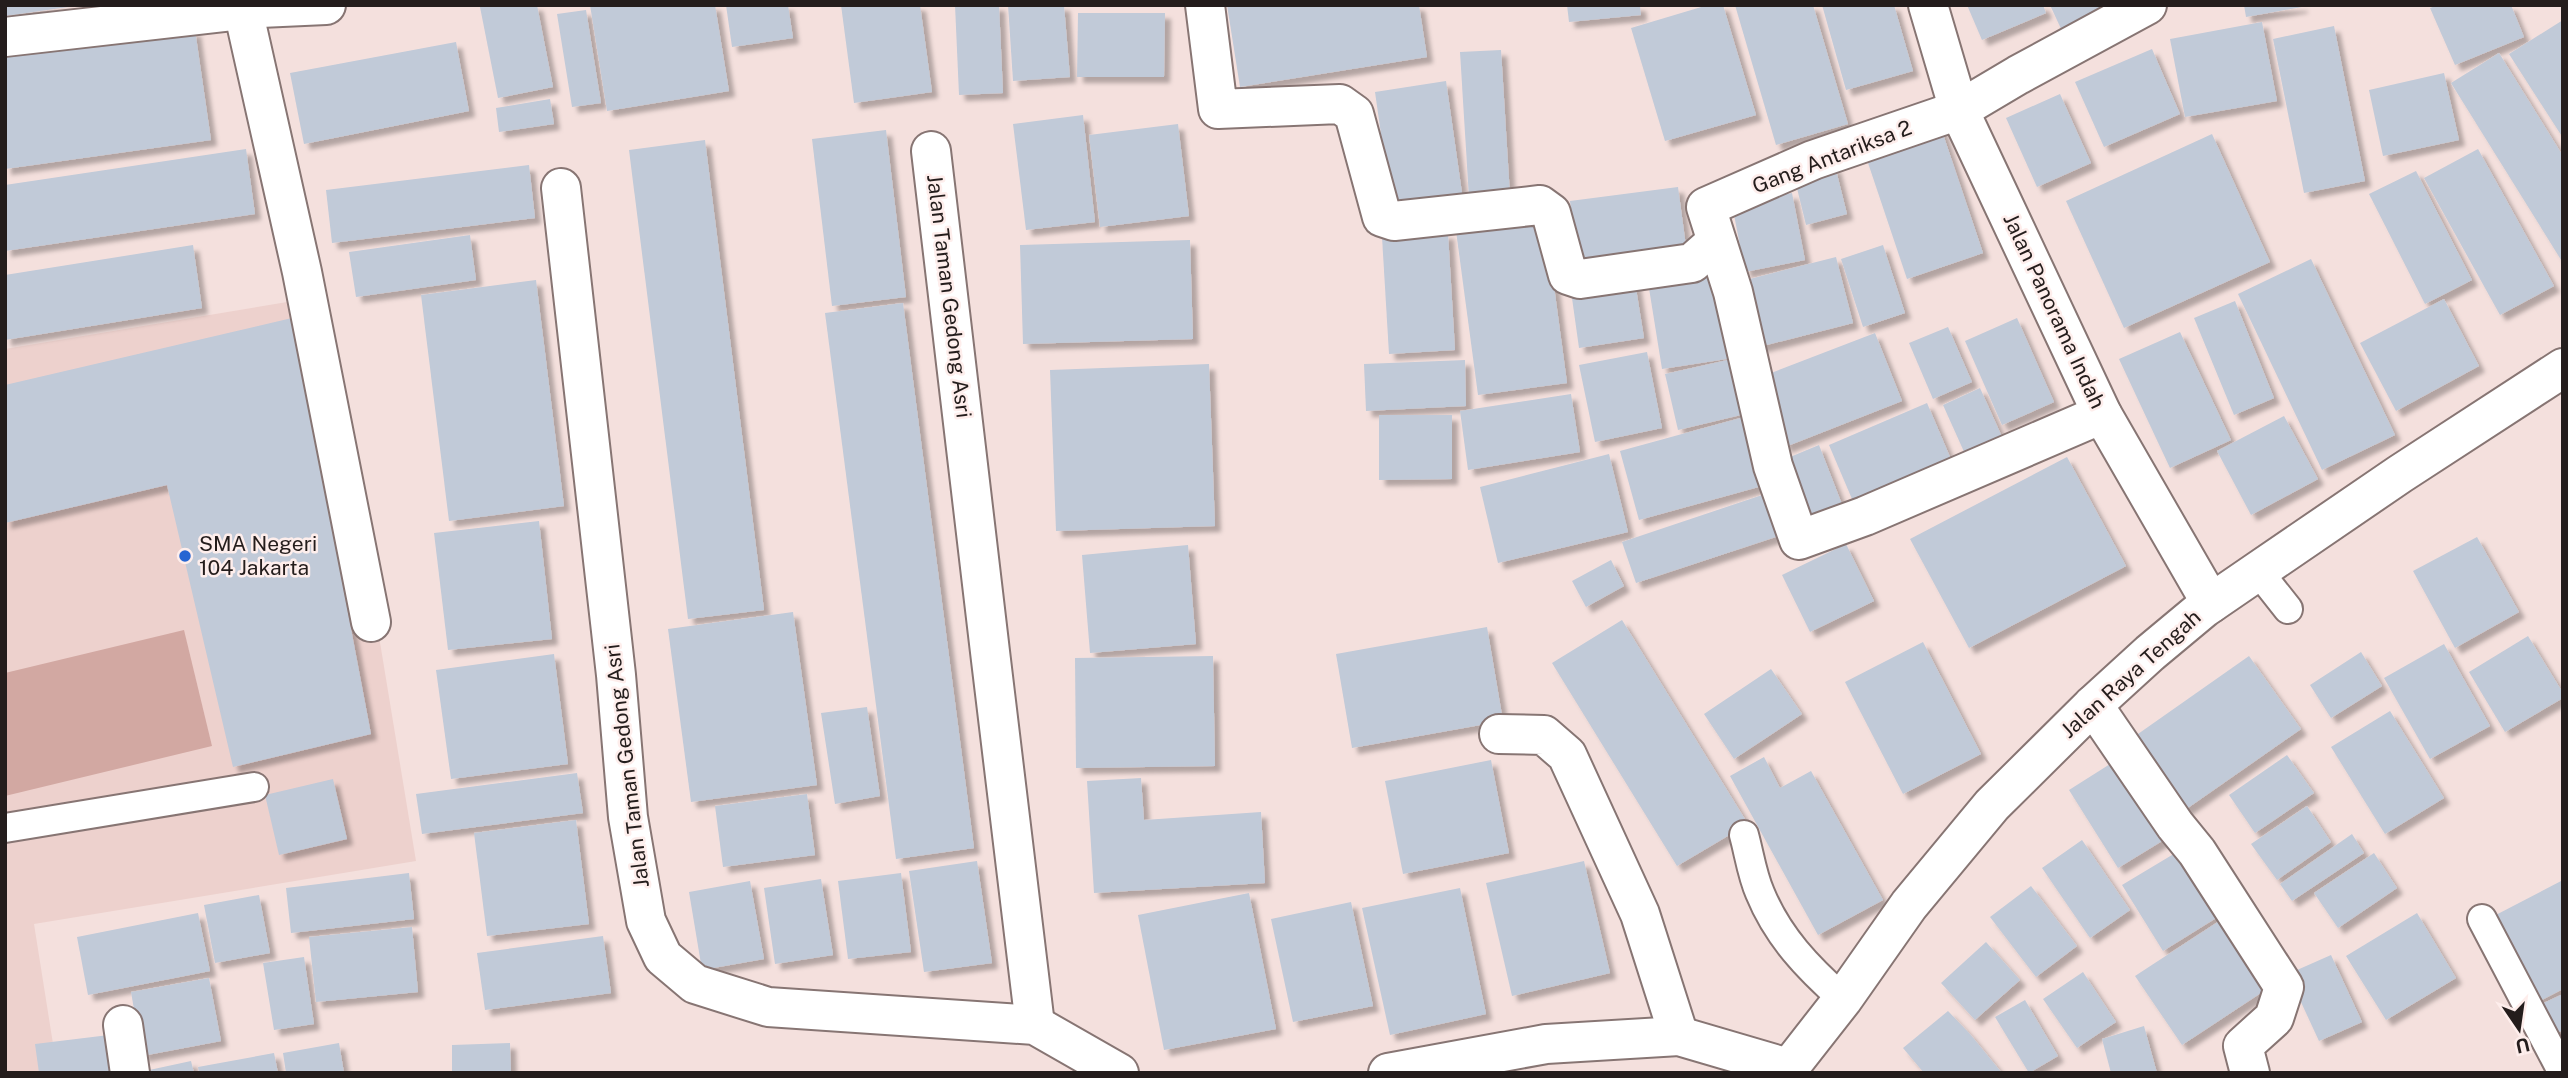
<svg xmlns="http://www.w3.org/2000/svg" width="2568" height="1078" viewBox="0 0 2568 1078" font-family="'Public Sans',sans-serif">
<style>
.built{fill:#edd1cd}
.green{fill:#d2a8a2}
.building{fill:#c1cad8;filter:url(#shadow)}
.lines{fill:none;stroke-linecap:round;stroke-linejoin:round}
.lane-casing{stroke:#877573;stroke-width:32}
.street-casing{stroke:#877573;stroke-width:42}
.secondary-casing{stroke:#877573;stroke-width:42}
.lane{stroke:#fff;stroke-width:28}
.street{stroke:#fff;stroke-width:38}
.secondary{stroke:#fff;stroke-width:38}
.poi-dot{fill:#2565d2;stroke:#feeeec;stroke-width:2.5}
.labels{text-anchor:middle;stroke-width:5;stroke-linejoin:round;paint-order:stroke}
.street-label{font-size:21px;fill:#241d1c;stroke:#feeeec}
.poi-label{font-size:21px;fill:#241d1c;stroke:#feeeec;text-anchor:start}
</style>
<defs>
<filter id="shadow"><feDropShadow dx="6" dy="6" stdDeviation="2" flood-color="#0004"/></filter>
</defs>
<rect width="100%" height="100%" fill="#f4e0dd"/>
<path class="built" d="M323 296 416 861 34 924 57 1069 31 1073H5V349Z"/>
<path class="green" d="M184 630 212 746 5 796V673Z"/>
<g class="building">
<path d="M5 5H68V7L5 16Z"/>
<path d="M486 5H537L553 87 498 98 480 7Z"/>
<path d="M590 5H715L729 91 607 111Z"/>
<path d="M726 5H788L793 38 732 47Z"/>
<path d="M841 5H920L932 92 854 103Z"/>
<path d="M955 5H999L1003 93 959 95Z"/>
<path d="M1008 5H1064L1070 77 1013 81Z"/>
<path d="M1227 5H1419L1427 57 1240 87Z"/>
<path d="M1567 5H1640L1641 15 1569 22Z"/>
<path d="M1708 5H1723L1756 115 1665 141 1631 28Z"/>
<path d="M1735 5H1813L1848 124 1776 145Z"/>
<path d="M1822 5H1894L1913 71 1846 90Z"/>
<path d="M1967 5H2043L2046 13 1982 40Z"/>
<path d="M2050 5H2114L2063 33Z"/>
<path d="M2244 5H2302V7L2246 17Z"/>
<path d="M2438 5H2511L2524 37 2455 65 2430 8Z"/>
<path d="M586 10 601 103 572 107 557 14Z"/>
<path d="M1078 13H1165L1164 77H1077Z"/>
<path d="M2563 20V138L2509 54Z"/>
<path d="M2262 22 2277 101 2185 117 2170 39Z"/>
<path d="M2334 26 2365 181 2304 193 2273 39Z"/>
<path d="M195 30 211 140 5 169V57Z"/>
<path d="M456 42 469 111 304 144 290 73Z"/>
<path d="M2152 49 2180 114 2104 147 2075 82Z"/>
<path d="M1501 50 1510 195 1469 198 1460 52Z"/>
<path d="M2499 53 2563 156V263L2451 83Z"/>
<path d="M2444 73 2459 140 2383 156 2369 90Z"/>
<path d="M1446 81 1464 207 1393 218 1375 92Z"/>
<path d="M2060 94 2091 163 2037 187 2006 118Z"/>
<path d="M550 99 554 124 499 132 496 108Z"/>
<path d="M1083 115 1095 222 1026 230 1013 124Z"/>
<path d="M1178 124 1189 216 1100 227 1089 135Z"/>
<path d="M1940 125 1983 253 1907 279 1864 151Z"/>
<path d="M886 130 906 297 832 306 812 139Z"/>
<path d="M2212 134 2270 262 2124 328 2066 201Z"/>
<path d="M705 140 764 610 688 619 629 150Z"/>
<path d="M246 149 255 214 5 251V185Z"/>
<path d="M2478 149 2554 286 2500 315 2424 178Z"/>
<path d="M529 165 535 218 332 243 326 190Z"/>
<path d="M1835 166 1847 214 1806 225 1794 176Z"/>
<path d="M2416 171 2472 280 2425 304 2369 194Z"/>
<path d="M1678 187 1687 254 1579 268 1570 201Z"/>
<path d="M1792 193 1805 260 1745 272 1732 204Z"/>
<path d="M1545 219 1567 383 1478 395 1456 231Z"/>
<path d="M1448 233 1455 350 1389 354 1382 237Z"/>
<path d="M470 235 476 280 356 297 349 252Z"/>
<path d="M1190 240 1193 339 1023 344 1020 245Z"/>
<path d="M193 245 202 308 5 340V275Z"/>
<path d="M1883 245 1905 313 1863 327 1841 259Z"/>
<path d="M1836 257 1853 323 1755 348 1738 282Z"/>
<path d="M2311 259 2395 435 2322 470 2238 294Z"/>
<path d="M1718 271 1733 358 1662 369 1648 282Z"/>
<path d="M536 280 564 506 449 521 421 295Z"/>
<path d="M1635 282 1644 338 1579 348 1571 291Z"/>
<path d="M2444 299 2479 366 2396 411 2360 343Z"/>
<path d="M2235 301 2274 398 2234 415 2194 318Z"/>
<path d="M903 303 974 848 896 859 825 313Z"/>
<path d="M292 318 371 734 233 767 167 485 5 523V385Z"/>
<path d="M2017 318 2054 402 2002 425 1965 341Z"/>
<path d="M1948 327 1972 382 1933 399 1909 343Z"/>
<path d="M2180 332 2231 440 2170 468 2119 359Z"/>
<path d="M1875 333 1902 401 1785 447 1758 378Z"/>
<path d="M1647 352 1662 428 1595 442 1579 365Z"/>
<path d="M1732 359 1745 414 1678 430 1665 374Z"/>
<path d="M1465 360 1466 406 1366 411 1364 364Z"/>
<path d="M1209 364 1215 526 1056 531 1050 370Z"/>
<path d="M1980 388 2007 448 1970 465 1943 405Z"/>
<path d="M1571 394 1580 452 1468 470 1460 411Z"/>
<path d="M1927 403 1956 471 1858 513 1829 445Z"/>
<path d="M1755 414 1773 483 1639 520 1620 451Z"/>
<path d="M1379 415H1452V479L1379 480Z"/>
<path d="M2284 416 2318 479 2251 515 2217 451Z"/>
<path d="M1819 445 1845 512 1804 528 1778 462Z"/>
<path d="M1609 454 1628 532 1498 563 1480 487Z"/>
<path d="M2067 457 2126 566 1969 648 1910 539Z"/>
<path d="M1774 491 1788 533 1636 583 1622 542Z"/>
<path d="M539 521 552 639 448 650 434 533Z"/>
<path d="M2477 537 2519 612 2455 648 2413 571Z"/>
<path d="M1846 544 1874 601 1810 632 1782 575Z"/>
<path d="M1188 545 1196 644 1090 653 1082 555Z"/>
<path d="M1611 560 1624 586 1586 607 1572 581Z"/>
<path d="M793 612 817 785 691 802 668 629Z"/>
<path d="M1622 620 1748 824 1677 866 1552 663Z"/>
<path d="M1487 627 1503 721 1352 748 1336 654Z"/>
<path d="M2528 636 2563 693V698L2505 732 2469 672Z"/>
<path d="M1923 642 1981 754 1903 794 1845 682Z"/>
<path d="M2444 644 2490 726 2430 759 2384 678Z"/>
<path d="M2361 652 2382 686 2331 718 2310 685Z"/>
<path d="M554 654 568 764 451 779 436 670Z"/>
<path d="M1213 656 1215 766 1076 768 1075 658Z"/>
<path d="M2249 656 2301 729 2172 819 2128 741Z"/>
<path d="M1771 669 1802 714 1734 759 1704 714Z"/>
<path d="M867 707 880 796 835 804 821 713Z"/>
<path d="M2390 711 2444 798 2385 834 2331 747Z"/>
<path d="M2287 755 2314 793 2255 833 2229 795Z"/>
<path d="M1764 757 1780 788 1811 771 1883 900 1818 935 1730 776Z"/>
<path d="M2118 759 2167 838 2118 868 2069 790Z"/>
<path d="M1491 760 1509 853 1403 874 1385 781Z"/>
<path d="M577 773 583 813 422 834 416 794Z"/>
<path d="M1141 778 1144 820 1261 812 1265 883 1094 893 1087 781Z"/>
<path d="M333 779 347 839 279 855 265 795Z"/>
<path d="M807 794 815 855 723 867 715 806Z"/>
<path d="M2307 806 2331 842 2277 880 2251 844Z"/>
<path d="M576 820 589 924 487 936 474 833Z"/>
<path d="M2352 834 2364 853 2292 901 2280 884Z"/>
<path d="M2082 840 2130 910 2090 938 2042 868Z"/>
<path d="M2182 849 2221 915 2163 951 2122 885Z"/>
<path d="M2374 853 2397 888 2338 928 2314 893Z"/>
<path d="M977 861 992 963 924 972 909 871Z"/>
<path d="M1584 861 1610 973 1512 996 1486 883Z"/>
<path d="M409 873 414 919 291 933 286 888Z"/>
<path d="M901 873 911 952 848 959 838 881Z"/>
<path d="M821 879 833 955 775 964 764 888Z"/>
<path d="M2563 880V989L2534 1004 2490 918Z"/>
<path d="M750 881 764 959 702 970 689 892Z"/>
<path d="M2031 886 2077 946 2036 977 1990 917Z"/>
<path d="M1460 888 1486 1014 1390 1035 1362 908Z"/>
<path d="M1249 893 1276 1029 1164 1050 1138 915Z"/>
<path d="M259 895 270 953 215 963 204 905Z"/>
<path d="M1351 902 1373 1006 1293 1022 1271 919Z"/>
<path d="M198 913 210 971 88 995 77 937Z"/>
<path d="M2417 913 2456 978 2386 1020 2346 956Z"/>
<path d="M2230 914 2276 983 2182 1045 2135 976Z"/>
<path d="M412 927 418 992 316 1002 309 937Z"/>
<path d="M603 936 611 993 485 1010 477 953Z"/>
<path d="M1986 942 2020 980 1975 1020 1941 983Z"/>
<path d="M2331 955 2362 1022 2319 1041 2288 974Z"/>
<path d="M304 957 314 1024 274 1030 263 963Z"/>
<path d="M2083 972 2116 1022 2077 1048 2043 999Z"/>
<path d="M209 978 221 1041 142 1056 131 992Z"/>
<path d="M2563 994V1030L2549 1037 2535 1007Z"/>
<path d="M2025 1000 2058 1056 2029 1073 1995 1017Z"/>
<path d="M1948 1011 1970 1034 2002 1073H1924L1903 1048Z"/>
<path d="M2144 1026 2157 1073H2111L2102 1039Z"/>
<path d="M109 1035 114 1073H39L35 1044Z"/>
<path d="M339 1043 344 1073H286L283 1053Z"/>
<path d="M510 1043 511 1073H452V1045Z"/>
<path d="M274 1053 278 1073H199L198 1067Z"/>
<path d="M191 1061 194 1073H140V1072Z"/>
</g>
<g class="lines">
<defs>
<g id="lane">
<path d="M2258 571 2288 609"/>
<path d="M5 828 254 787"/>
<path d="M1744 835C1749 853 1752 875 1760 893 1778 937 1808 968 1843 999"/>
<path d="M2482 919 2563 1073"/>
</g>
<g id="street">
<path d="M242 5 302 272 371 622"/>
<path d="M1205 5 1218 109 1340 104 1354 114 1382 217 1394 221 1540 205 1551 213 1568 275 1580 279 1692 263 1709 248 1718 246"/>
<path d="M1928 5 1959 110 2102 414 2211 603"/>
<path d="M5 37 260 8 326 5"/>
<path d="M931 151C967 442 998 734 1035 1025"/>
<path d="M561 188 616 675 628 817 646 921 663 957 695 984 768 1007 1035 1025 1119 1073"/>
<path d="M2102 414 1865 516 1799 540 1773 466 1733 292 1706 207 1813 160 1959 110 2018 75 2147 5"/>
<path d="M2093 705 2175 825 2197 852 2284 987 2274 1018 2243 1046 2250 1073"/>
<path d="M1499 734 1544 735 1567 755 1640 914 1679 1036"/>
<path d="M123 1025 130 1073"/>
<path d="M1388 1073 1546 1044 1679 1036 1788 1068"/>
</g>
<path id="secondary" d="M1785 1073 1843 999 1909 905 1992 805 2093 705 2150 653 2204 608 2258 571 2400 474 2563 368"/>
</defs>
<use href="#lane" class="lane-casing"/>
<use href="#street" class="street-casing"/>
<use href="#secondary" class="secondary-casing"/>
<use href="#lane" class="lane"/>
<use href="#street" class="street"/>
<use href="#secondary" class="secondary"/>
</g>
<circle class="poi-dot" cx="185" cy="556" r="7"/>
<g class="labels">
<g class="street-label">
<text transform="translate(1832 157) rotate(-21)" y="7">Gang Antariksa 2</text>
<text transform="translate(949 296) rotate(83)" y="7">Jalan Taman Gedong Asri</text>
<text transform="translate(2054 311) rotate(65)" y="7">Jalan Panorama Indah</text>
<text transform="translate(2131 674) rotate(-42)" y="7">Jalan Raya Tengah</text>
<text transform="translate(627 766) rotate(-97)" y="7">Jalan Taman Gedong Asri</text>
</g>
<g class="poi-label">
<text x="199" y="551">SMA Negeri<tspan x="199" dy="24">104 Jakarta</tspan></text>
</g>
</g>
<rect width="2568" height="1078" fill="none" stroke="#241d1c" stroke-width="14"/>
<g transform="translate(2519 1029) rotate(167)" stroke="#feeeec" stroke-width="5" paint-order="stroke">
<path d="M0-5L12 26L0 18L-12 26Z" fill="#241d1c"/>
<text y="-10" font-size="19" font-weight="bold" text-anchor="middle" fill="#241d1c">U</text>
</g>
</svg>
